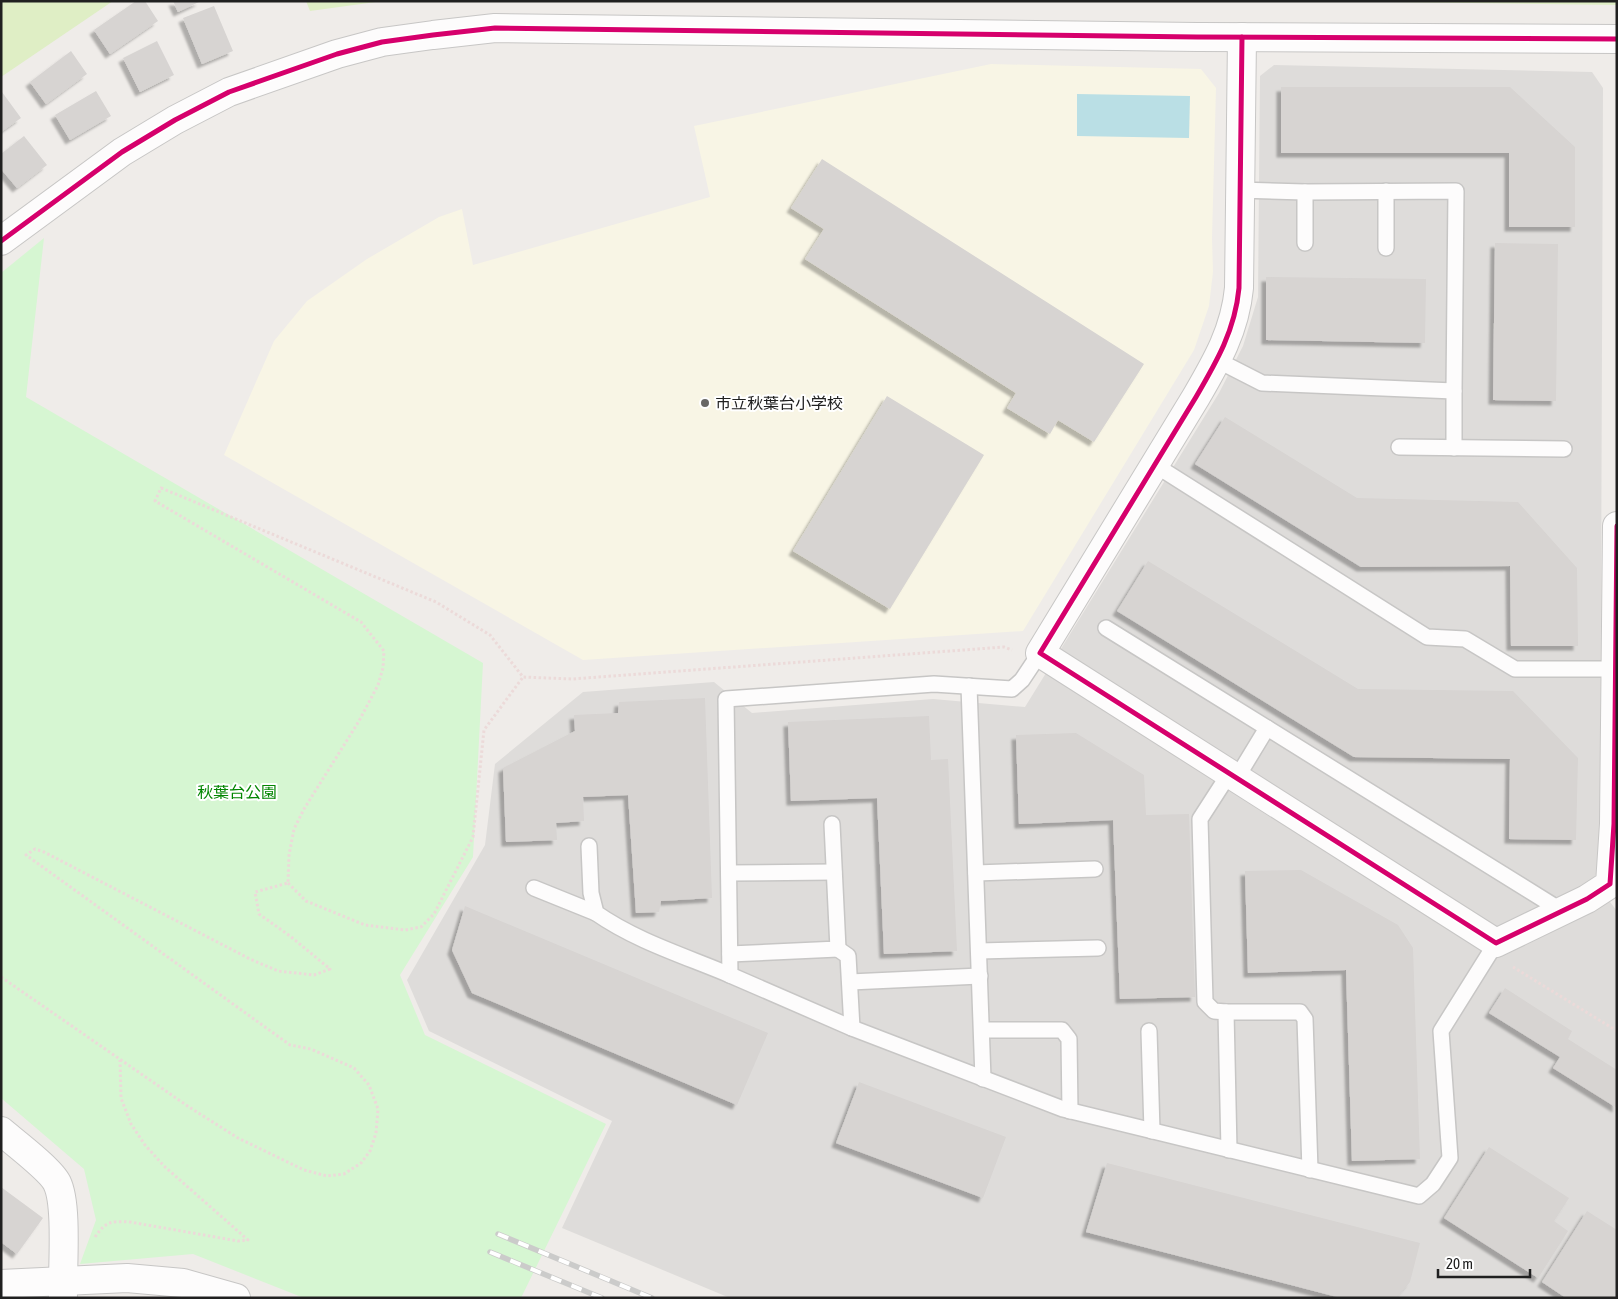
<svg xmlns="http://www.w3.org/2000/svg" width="1618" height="1299" viewBox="0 0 1618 1299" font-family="'Asap Condensed','Noto Sans JP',sans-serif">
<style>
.residential{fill:#dedcda}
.education{fill:#f8f5e5}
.grass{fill:#dfeec5}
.park{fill:#d6f6d2}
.water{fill:#badfe5}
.building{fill:#d7d4d2;filter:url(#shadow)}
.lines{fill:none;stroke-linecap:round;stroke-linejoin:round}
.service-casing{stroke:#c7c6c5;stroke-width:18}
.minor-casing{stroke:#c7c6c5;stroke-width:30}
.tertiary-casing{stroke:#c7c6c5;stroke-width:30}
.path{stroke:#ecdad9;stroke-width:3;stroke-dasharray:2.5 2.5;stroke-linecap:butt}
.service{stroke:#fdfcfc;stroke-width:15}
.minor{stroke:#fdfcfc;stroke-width:28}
.tertiary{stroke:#fdfcfc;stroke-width:28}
.rail-casing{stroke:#cbcbca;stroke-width:5.5}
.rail{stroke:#fff;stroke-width:4;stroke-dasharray:11;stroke-linecap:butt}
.cycleway-casing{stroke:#fff;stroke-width:8}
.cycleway{stroke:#d6006c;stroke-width:5}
.poi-dot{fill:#686766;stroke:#fff;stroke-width:2}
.labels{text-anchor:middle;stroke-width:4;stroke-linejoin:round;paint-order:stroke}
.poi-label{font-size:16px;fill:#202020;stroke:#fff;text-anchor:start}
.park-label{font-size:16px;fill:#038602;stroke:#fff}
</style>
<defs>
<filter id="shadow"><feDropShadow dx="-4.5" dy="4.5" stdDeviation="1" flood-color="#0004"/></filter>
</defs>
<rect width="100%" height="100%" fill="#efece9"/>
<path class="residential" d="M1274 65 1592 72 1603 88 1600 866 1593 880 1617 911V1298H730L562 1228 612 1121 429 1031 407 980 485 845 495 764 583 692 714 682 752 713 933 699 1025 707 1219 393 1243 346 1258 297 1260 76Z"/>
<path class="education" d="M991 64 1201 69 1216 88 1212 238 1213 272 1209 306 1194 350 1023 631 583 660 224 455 274 341 307 301 367 259 439 217 462 209 473 265 710 197 694 126Z"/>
<g class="grass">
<path d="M1 1H113L1 77Z"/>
<path d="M306 1H383L310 11Z"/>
<path d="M1312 1H1617V5Z"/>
</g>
<path class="park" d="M44 238 26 397 483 663 473 857 400 975 425 1035 606 1124 521 1298H304L193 1254 80 1264 96 1220 84 1169 1 1098V273Z"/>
<path class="water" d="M1077 94 1190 96 1189 138 1077 136Z"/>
<g class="building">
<path d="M136 1H145L158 21 110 54 94 30Z"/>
<path d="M173 1H201L178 12Z"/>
<path d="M214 6 233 51 202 64 183 18Z"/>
<path d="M157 41 174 75 140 92 123 58Z"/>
<path d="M71 51 87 74 46 104 30 82Z"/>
<path d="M1281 87H1510L1575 147V227H1509V153H1281Z"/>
<path d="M96 91 111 116 70 140 55 115Z"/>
<path d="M2 92 21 118 1 132V93Z"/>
<path d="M24 136 47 165 17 188 1 169V154Z"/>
<path d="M822 159 1144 364 1094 442 1058 420 1050 434 1007 408 1016 393 805 259 824 229 791 208Z"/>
<path d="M1495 243 1558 244 1556 401 1493 400Z"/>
<path d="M1266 277 1426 279 1425 343 1266 340Z"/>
<path d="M887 396 984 455 890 609 793 551Z"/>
<path d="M1225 417 1357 498 1518 502 1577 568 1578 646H1511L1510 566 1361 567 1195 464Z"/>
<path d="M1148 561 1358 689 1513 691 1578 758 1576 840 1509 839 1510 759 1354 757 1117 611Z"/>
<path d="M705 698 712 898 661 901 659 912 636 913 628 795 583 797 584 821 556 823 557 840 506 842 503 768 575 731 574 715 618 713 619 702Z"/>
<path d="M929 716 931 760 948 759 957 951 884 954 877 798 791 801 788 722Z"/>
<path d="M1076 733 1144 775 1146 815 1189 814 1195 997 1120 999 1113 820 1019 824 1016 735Z"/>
<path d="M1301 870 1398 925 1413 948 1420 1159 1352 1161 1346 970 1248 973 1245 871Z"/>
<path d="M465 906 768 1033 737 1105 472 993 452 950Z"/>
<path d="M1505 988 1572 1031 1568 1039 1617 1070V1108L1553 1068 1560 1057 1489 1013Z"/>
<path d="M859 1082 1006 1137 983 1198 836 1143Z"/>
<path d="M1489 1147 1569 1198 1554 1221 1568 1231 1538 1278 1444 1218Z"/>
<path d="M1107 1163 1420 1243 1410 1282 1396 1298H1341L1086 1232Z"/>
<path d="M1 1187 43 1218 17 1254 1 1242Z"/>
<path d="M1587 1211 1617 1230V1298H1566L1542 1282Z"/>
</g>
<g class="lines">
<defs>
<g id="service">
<path d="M1386 191V248"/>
<path d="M1305 192V243"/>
<path d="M1217 360 1262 383 1454 391 1456 191 1305 192 1239 190"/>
<path d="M1454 391V448"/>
<path d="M1399 447 1564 449"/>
<path d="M1155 465 1427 637 1465 639 1515 669H1616"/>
<path d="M1106 628 1562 911"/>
<path d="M1040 653 1022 680 1012 689 934 684 726 699 730 975 852 1028 1063 1109 1419 1196 1433 1184 1450 1158 1441 1031 1496 943"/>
<path d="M969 686 983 1079"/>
<path d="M1236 779 1267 728"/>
<path d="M589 846 591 893 596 913C636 941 685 956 730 975"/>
<path d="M729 873 834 872"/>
<path d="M976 873 1095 869"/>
<path d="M534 888 596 913"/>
<path d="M838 949 848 956 852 1028"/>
<path d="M979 951 1098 948"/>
<path d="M730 954 838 949 832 824"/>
<path d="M850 982 980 976"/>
<path d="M1226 1012H1300L1305 1019 1310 1170"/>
<path d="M982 1030H1062L1069 1039 1070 1111"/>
<path d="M1149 1031 1152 1131"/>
<path d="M1229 1150 1226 1012 1214 1011 1205 1002 1200 819 1229 774"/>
</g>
<g id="minor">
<path d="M1242 37 1239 288C1235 330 1217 361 1196 397L1040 653 1496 943 1587 899 1610 884 1614 824 1617 526"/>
<path d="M1 1131C14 1142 51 1170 57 1183 68 1205 62 1271 63 1298"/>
<path d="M1 1284 127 1278 183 1283 236 1298"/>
</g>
<path id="tertiary" d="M1 241 122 152 175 120 229 92 337 54 382 42 433 35 495 28 1197 37 1617 39"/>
</defs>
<use href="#service" class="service-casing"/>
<use href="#minor" class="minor-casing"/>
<use href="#tertiary" class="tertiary-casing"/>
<g class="path">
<path d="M288 883 306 901 365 925 405 930 421 927 434 914 473 837 484 730 523 677"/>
<path d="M1513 967 1617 1031"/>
<path d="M1 977 189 1107 238 1138 304 1170 327 1176 344 1174 361 1163 370 1151 376 1133 378 1109 369 1085 354 1068 311 1049 290 1045 26 855 35 849 44 852 250 959 278 971 314 975 330 969 290 936 259 914 255 892 288 883 289 855 294 829 304 809 359 721 378 685 383 668 384 651 361 622 155 501 161 488 436 602 490 635 523 677 572 679 1004 647 1012 650"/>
<path d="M95 1237C106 1221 111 1221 130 1222L238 1241 248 1240 164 1166 145 1145 131 1124 121 1098 120 1060"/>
</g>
<use href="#service" class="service"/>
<use href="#minor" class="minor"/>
<use href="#tertiary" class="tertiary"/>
<defs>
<g id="rail">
<path d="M498 1234 652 1298"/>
<path d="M490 1252 602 1298"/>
</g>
</defs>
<use href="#rail" class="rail-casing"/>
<use href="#rail" class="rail"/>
<defs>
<g id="cycleway">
<path d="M1242 37 1239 288C1235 330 1217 361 1196 397L1040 653 1496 943 1587 899 1610 884 1614 824 1617 526"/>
<path d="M1 241 122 152 175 120 229 92 337 54 382 42 433 35 495 28 1197 37 1617 39"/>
</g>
</defs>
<use href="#cycleway" class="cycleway-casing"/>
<use href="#cycleway" class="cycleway"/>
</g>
<circle class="poi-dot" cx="705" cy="403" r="5"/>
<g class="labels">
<g class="poi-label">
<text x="715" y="409">市立秋葉台小学校</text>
</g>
<g class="park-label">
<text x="237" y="798">秋葉台公園</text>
</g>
</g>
<rect width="1618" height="1299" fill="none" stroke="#202020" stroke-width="5"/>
<path d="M1438 1269v8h92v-8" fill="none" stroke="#202020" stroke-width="2.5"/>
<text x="1446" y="1269" font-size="15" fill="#202020" stroke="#ffffff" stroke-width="4" paint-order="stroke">20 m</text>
</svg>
